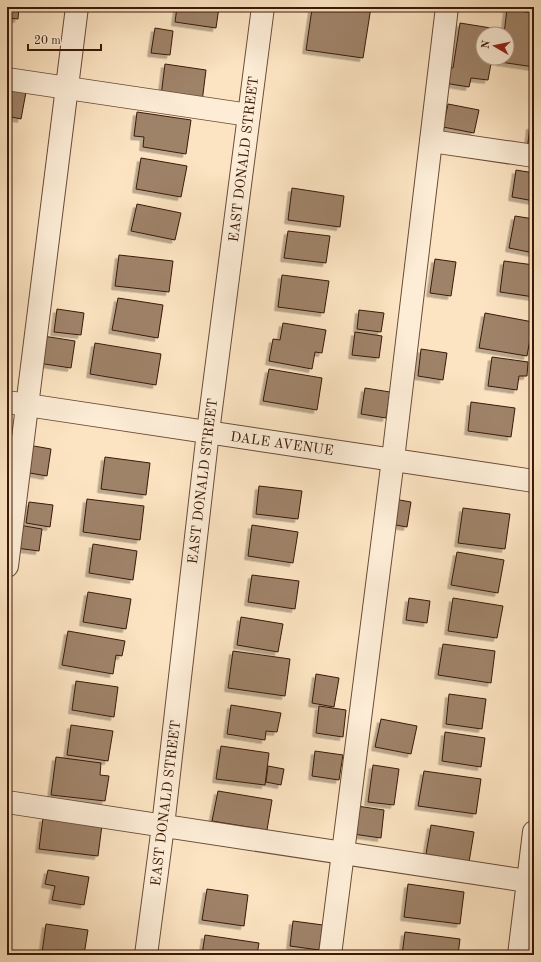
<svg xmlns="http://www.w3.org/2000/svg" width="541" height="962" viewBox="0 0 541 962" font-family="'Old Standard TT',serif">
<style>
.building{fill:#9f8369;stroke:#3a1909;filter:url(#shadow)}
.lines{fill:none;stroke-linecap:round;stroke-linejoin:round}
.minor-casing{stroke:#6a4c37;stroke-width:24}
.minor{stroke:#fdedd7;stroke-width:22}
.labels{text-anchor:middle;stroke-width:3.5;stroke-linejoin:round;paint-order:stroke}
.street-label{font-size:14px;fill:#3a1909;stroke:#fdedd7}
</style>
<defs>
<filter id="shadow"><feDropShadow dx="-3.5" dy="3.5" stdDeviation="0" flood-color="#0004"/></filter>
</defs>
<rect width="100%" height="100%" fill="#fce4c2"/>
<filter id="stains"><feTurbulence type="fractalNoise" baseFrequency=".005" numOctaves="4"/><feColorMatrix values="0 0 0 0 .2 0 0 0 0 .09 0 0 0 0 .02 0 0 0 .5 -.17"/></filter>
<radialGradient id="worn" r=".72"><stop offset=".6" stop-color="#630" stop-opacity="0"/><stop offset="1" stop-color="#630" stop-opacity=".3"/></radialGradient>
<g class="building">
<path d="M7 7H19L18 19 7 18Z"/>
<path d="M177 7H219L216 28 175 22Z"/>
<path d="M325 7H371L363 58 306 50 312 9 324 11Z"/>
<path d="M507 9 534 13 532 29 534 30V67L500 62V58H507V34H504Z"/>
<path d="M460 23 497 29 496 34H483V58H492L488 80 471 78 469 87 444 83 447 67 453 68Z"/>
<path d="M155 28 173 31 170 55 151 53Z"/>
<path d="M165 64 206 70 202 102 161 96Z"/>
<path d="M7 89 26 92 21 119 7 116Z"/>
<path d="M448 104 479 110 474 133 443 127Z"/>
<path d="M137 112 191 120 186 154 143 147 144 137 134 136Z"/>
<path d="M530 126H534V152L527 151Z"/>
<path d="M141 158 187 166 181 197 136 189Z"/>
<path d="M516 170 534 173V201L512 197Z"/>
<path d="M292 188 344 196 340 227 288 220Z"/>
<path d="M137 204 181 213 175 240 131 231Z"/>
<path d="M515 216 534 219V253L509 248Z"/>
<path d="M288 231 330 236 326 263 284 258Z"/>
<path d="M119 255 173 261 169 292 115 286Z"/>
<path d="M435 259 456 262 451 296 430 293Z"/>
<path d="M504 261 534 265V297L500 292Z"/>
<path d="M282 275 329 281 324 313 278 307Z"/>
<path d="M118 298 163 305 158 338 112 330Z"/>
<path d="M57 309 84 313 81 335 54 332Z"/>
<path d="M359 310 384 313 381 332 357 329Z"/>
<path d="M485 313 533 322 527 356 479 348Z"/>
<path d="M283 323 326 330 322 353 315 352 312 369 269 361 273 339 280 340Z"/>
<path d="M355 332 382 336 379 358 352 355Z"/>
<path d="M43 336 75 341 71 368 38 363Z"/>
<path d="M95 343 161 354 156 385 90 374Z"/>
<path d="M421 349 447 353 443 380 418 376Z"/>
<path d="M492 357 528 362 527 376H519L517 390 488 386Z"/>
<path d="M269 369 322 378 317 410 263 401Z"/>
<path d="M365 388 390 392 386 418 361 414Z"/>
<path d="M471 402 515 408 511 437 468 431Z"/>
<path d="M7 443H12L8 471H7Z"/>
<path d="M28 445 51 449 47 476 24 472Z"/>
<path d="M105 457 150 463 146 495 101 489Z"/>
<path d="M259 486 302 491 298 519 256 514Z"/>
<path d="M87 499 144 506 140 540 83 532Z"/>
<path d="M394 499 411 502 407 527 390 524Z"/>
<path d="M29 502 53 505 50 527 26 523Z"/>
<path d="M463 508 510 514 505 549 458 543Z"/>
<path d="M19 525 42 529 39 551 16 548Z"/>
<path d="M252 525 298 532 293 563 248 556Z"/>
<path d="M93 544 137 551 133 580 89 573Z"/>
<path d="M457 552 504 560 498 593 451 585Z"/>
<path d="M252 575 299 581 295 609 248 602Z"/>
<path d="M88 592 131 599 126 629 83 622Z"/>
<path d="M409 598 430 601 427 623 406 620Z"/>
<path d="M453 598 503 606 497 638 448 631Z"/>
<path d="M241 617 283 624 278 652 237 645Z"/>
<path d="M68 631 125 641 122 656 116 655 113 674 62 665Z"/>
<path d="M443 644 495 651 491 683 438 675Z"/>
<path d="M233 651 290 659 285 696 228 688Z"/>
<path d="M316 674 339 678 334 707 312 703Z"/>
<path d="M76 681 118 687 114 717 72 710Z"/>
<path d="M449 694 486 699 482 729 446 724Z"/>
<path d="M231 705 281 713 277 732 266 731 265 740 227 734Z"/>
<path d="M319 706 346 710 343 737 316 733Z"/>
<path d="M381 719 417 726 411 754 375 747Z"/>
<path d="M71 725 113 731 108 761 67 755Z"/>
<path d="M445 732 485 738 481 767 442 761Z"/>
<path d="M221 746 269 753 265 785 216 779Z"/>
<path d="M315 751 343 755 339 780 312 776Z"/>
<path d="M56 757 101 763 100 775 109 776 105 801 51 795Z"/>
<path d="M373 765 399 769 394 805 368 802Z"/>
<path d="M268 766 284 769 281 785 266 782Z"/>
<path d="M424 771 481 779 476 814 418 806Z"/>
<path d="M218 791 272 800 267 830 212 821Z"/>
<path d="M357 806 384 810 381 838 353 834Z"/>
<path d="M43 818 102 825 98 856 39 849Z"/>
<path d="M431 825 474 832 469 862 426 854Z"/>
<path d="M48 870 89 877 84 905 52 900 55 886 45 884Z"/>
<path d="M408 884 464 892 460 924 404 917Z"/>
<path d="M207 889 248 895 244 926 202 920Z"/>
<path d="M293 921 323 925 319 950 290 946Z"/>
<path d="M46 924 88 930 84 955H57L42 953Z"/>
<path d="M405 932 460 939 458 955H402Z"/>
<path d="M205 935 259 943 257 955H202Z"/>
</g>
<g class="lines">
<defs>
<g id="minor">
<path d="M7 79 249 115"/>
<path d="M431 141 534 156"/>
<path d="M7 402 534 481"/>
<path d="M7 566 77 7"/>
<path d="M7 802 534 882"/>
<path d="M146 955 163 826 208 432 263 7"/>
<path d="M330 955 393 459 447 7"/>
<path d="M519 955 534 832"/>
</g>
</defs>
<use href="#minor" class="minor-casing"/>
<use href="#minor" class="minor"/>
</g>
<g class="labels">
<g class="street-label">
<text transform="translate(243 159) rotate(-83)" y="5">EAST DONALD STREET</text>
<text transform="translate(282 443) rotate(8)" y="5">DALE AVENUE</text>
<text transform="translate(202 481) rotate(-83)" y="5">EAST DONALD STREET</text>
<text transform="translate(165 803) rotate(-83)" y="5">EAST DONALD STREET</text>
</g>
</g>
<rect width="541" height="962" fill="none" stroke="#fce4c2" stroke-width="24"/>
<rect x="8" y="8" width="525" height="946" fill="none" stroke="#3a1909" stroke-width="2"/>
<rect x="12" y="12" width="517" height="938" fill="none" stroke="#3a1909"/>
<g transform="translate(495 46) rotate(279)"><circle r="19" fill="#fdedd7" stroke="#af9885"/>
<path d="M0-3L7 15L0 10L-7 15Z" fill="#8f2418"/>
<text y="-6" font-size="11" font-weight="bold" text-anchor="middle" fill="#3a1909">N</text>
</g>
<path d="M28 44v6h73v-6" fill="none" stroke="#3a1909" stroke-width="2"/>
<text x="34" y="44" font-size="12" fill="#3a1909" stroke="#fdedd7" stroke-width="3" paint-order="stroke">20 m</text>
<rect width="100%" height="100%" filter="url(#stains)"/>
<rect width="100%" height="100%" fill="url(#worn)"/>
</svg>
